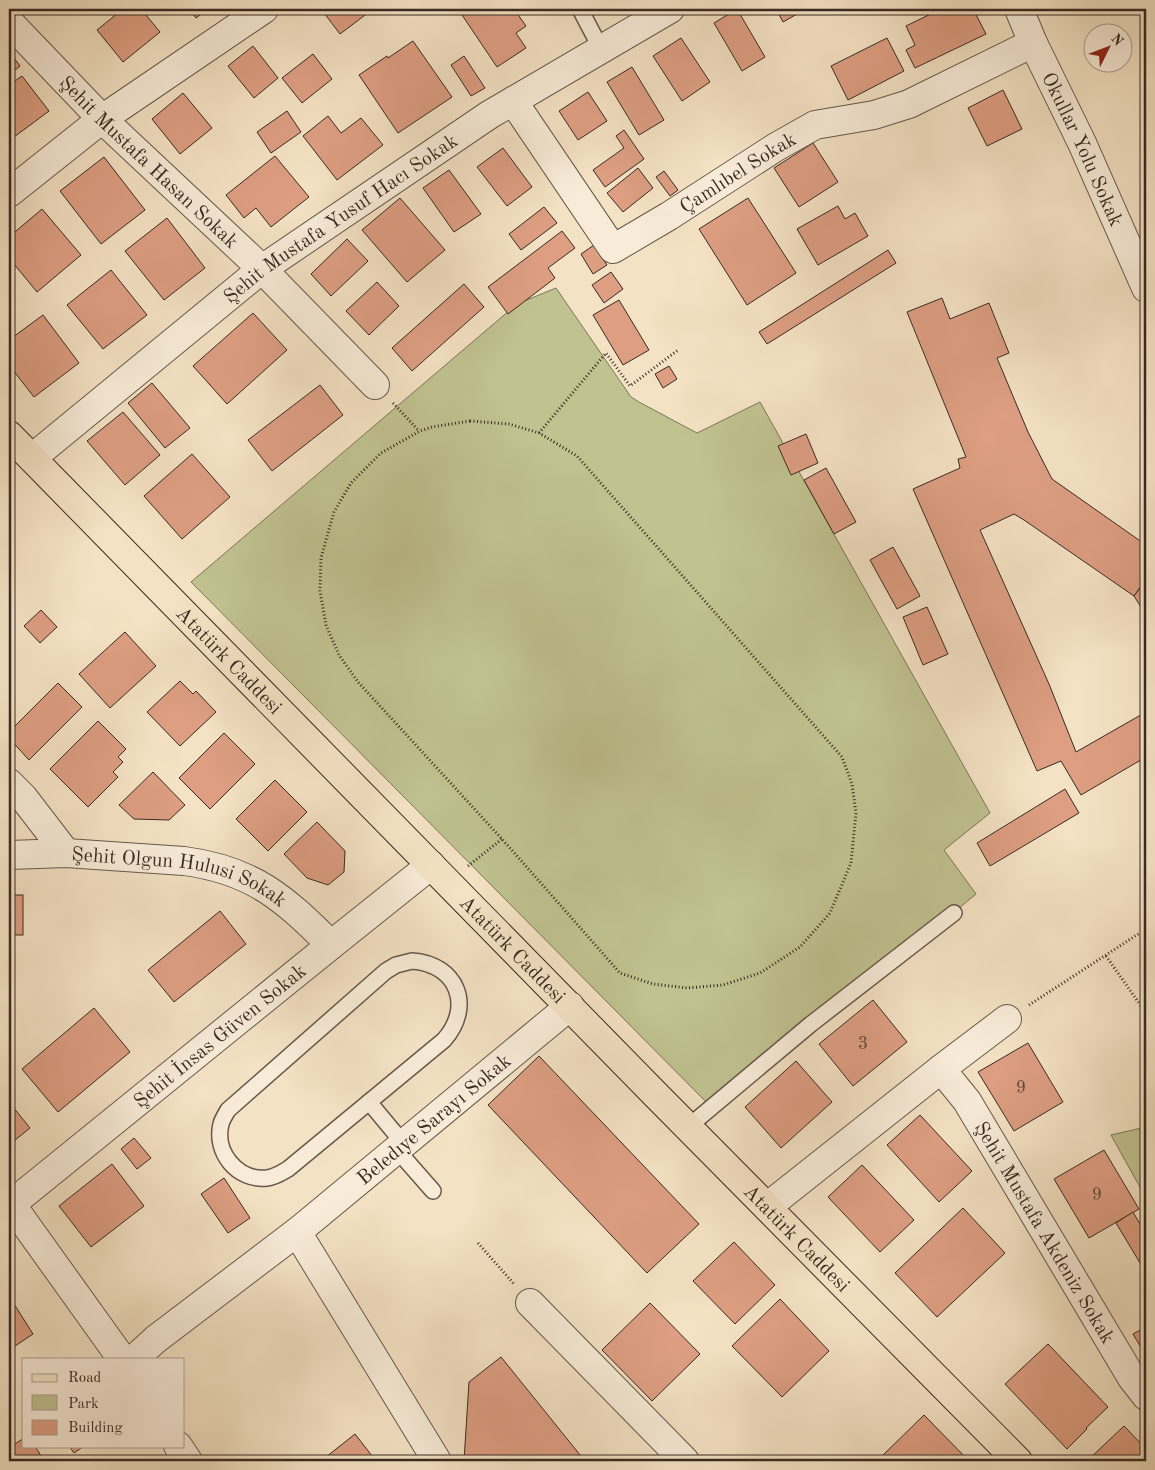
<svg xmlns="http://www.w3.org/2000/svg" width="1155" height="1470" viewBox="0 0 1155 1470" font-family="'Old Standard TT',serif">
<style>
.green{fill:#c0c290;stroke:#7c765a}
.building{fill:#dd9e82;stroke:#392a23}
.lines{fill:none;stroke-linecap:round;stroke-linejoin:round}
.service-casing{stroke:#68584b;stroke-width:18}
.minor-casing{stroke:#68584b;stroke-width:30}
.tertiary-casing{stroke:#68584b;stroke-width:30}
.primary-casing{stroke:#392a23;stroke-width:30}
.path{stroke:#392a23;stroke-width:3;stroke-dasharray:1 2.5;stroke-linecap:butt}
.service{stroke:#f8ecd9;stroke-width:15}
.minor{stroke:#f8ecd9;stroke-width:28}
.tertiary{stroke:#f8ecd9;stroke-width:28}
.primary{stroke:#f4e2c4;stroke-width:28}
.labels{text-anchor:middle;stroke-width:4;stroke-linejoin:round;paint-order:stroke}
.number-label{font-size:18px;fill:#62473b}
.street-label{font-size:20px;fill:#392a23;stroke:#f8ecd9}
</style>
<rect width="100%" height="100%" fill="#f4e2c4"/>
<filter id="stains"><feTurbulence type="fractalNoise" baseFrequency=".004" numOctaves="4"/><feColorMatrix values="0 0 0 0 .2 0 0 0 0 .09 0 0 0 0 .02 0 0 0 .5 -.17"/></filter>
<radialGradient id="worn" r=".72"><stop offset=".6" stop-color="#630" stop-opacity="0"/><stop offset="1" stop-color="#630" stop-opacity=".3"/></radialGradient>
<g class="green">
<path d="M556 288 631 397 639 402 697 433 760 402 990 813 944 850 976 894 715 1111 191 582 517 304Z"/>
<path d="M1146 1127V1198L1111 1135Z"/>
</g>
<g class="building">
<path d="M123 9H141L160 32 123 62 97 30Z"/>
<path d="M189 9H208L196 18Z"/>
<path d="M321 9H373L340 34Z"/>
<path d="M458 9H514L526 26 516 33 526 48 497 67Z"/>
<path d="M737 9 765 57 742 71 714 23Z"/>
<path d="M776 9H806L783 22Z"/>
<path d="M941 9H973L986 34 915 68 906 50 915 45 906 26Z"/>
<path d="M681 38 710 82 682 101 653 56Z"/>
<path d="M887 38 904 71 848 100 831 66Z"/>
<path d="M413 41 452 97 398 133 359 75 387 56 388 58Z"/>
<path d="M253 46 278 78 254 98 228 66Z"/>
<path d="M9 51 20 66 9 75Z"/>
<path d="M313 54 332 79 302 103 282 78Z"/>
<path d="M464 56 485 88 471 96 451 65Z"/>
<path d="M632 67 664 120 639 135 607 82Z"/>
<path d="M22 76 49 111 10 140 9 138V85Z"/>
<path d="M1003 90 1022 129 987 146 968 108Z"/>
<path d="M588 92 607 121 578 140 559 111Z"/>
<path d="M183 93 212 128 180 154 152 119Z"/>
<path d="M287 111 301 132 271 153 257 132Z"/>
<path d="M328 116 341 133 361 118 383 145 337 180 303 136Z"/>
<path d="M624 130 644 159 605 187 593 170 624 148 616 136Z"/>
<path d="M813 143 838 182 799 207 774 168Z"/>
<path d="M503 148 532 187 507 206 477 167Z"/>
<path d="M275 156 309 197 271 227 256 208 244 218 226 195Z"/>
<path d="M104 157 145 210 101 244 60 191Z"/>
<path d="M638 168 653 188 623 212 607 193Z"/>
<path d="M449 170 481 214 454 232 423 188Z"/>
<path d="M664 171 678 190 670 196 656 177Z"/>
<path d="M400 198 445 250 407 282 362 230Z"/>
<path d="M748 198 796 273 747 305 699 229Z"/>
<path d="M838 206 845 219 855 213 868 236 818 265 797 229Z"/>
<path d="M544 207 557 223 521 250 509 234Z"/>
<path d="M42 209 81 255 37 292 9 258V237Z"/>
<path d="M167 218 205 268 164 300 125 251Z"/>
<path d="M562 231 575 248 548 268 555 278 508 314 488 287Z"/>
<path d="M347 239 368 261 331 296 311 274Z"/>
<path d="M594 245 607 265 593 274 581 254Z"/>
<path d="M888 250 896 263 767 344 759 332Z"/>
<path d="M111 270 147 315 103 349 67 305Z"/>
<path d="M611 272 623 289 604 303 592 285Z"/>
<path d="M377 282 399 306 369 335 346 311Z"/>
<path d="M464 284 484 307 412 371 392 348Z"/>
<path d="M942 298 950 319 989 303 1009 353 997 358 1028 432 1052 479 1146 545V579L1134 596 1024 520 1014 514 980 530 1049 684 1076 752 1146 712V757L1081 795 1061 761 1037 771 913 489 960 468 958 459 966 457 907 312Z"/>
<path d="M619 300 649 350 623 365 593 315Z"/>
<path d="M253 313 287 350 227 404 193 366Z"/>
<path d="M43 315 79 363 34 397 9 365V340Z"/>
<path d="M669 366 677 379 663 388 655 374Z"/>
<path d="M152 383 190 428 165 448 128 403Z"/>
<path d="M320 385 343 415 272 471 248 440Z"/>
<path d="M123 412 160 455 125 485 87 441Z"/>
<path d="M806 434 818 463 791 475 778 446Z"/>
<path d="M192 454 230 497 182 539 144 496Z"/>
<path d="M826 468 856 522 834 534 804 480Z"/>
<path d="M893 547 920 596 897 609 870 560Z"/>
<path d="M1141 587 1146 596V615L1134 596Z"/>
<path d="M927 607 948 654 923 665 903 617Z"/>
<path d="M41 610 57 627 40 643 24 626Z"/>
<path d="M125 632 156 666 110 708 79 674Z"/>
<path d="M180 681 193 694 196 691 216 712 180 746 147 712Z"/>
<path d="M58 683 82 707 29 760 9 738V732Z"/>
<path d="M98 721 126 749 118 757 123 762 113 772 118 777 88 807 50 769Z"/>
<path d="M224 733 255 764 210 809 179 778Z"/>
<path d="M153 772 185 805 169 820 134 819 119 805Z"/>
<path d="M275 780 307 812 268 851 236 819Z"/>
<path d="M1065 789 1079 813 990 866 977 843Z"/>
<path d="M317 822 345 851 344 872 328 885 307 878 284 854Z"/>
<rect x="9" y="895" width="14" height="40"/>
<path d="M220 911 246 944 174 1002 148 970Z"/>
<path d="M873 1000 907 1042 853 1086 819 1044Z"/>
<path d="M94 1008 130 1052 58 1112 22 1069Z"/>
<path d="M1028 1043 1063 1102 1014 1131 978 1072Z"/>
<path d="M539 1056 699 1224 647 1273 488 1105Z"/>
<path d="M796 1061 832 1102 781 1148 745 1107Z"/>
<path d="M9 1102 30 1128 9 1145Z"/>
<path d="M920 1115 972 1171 939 1202 887 1145Z"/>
<path d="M134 1138 151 1158 137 1169 121 1149Z"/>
<path d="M1104 1150 1139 1209 1089 1238 1054 1179Z"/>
<path d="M112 1164 144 1206 91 1247 59 1206Z"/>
<path d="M862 1165 914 1220 880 1252 828 1197Z"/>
<path d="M224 1178 250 1218 228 1233 201 1194Z"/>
<path d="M963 1208 1005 1253 937 1317 895 1273Z"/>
<path d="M1133 1212 1146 1234V1273L1116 1223Z"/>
<path d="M734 1242 775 1285 735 1324 693 1281Z"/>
<path d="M9 1296 33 1334 9 1350Z"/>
<path d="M780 1299 829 1351 782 1397 732 1346Z"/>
<path d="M650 1303 700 1354 652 1401 602 1350Z"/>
<path d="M1146 1327V1356L1133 1334Z"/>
<path d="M1048 1344 1108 1407 1086 1428 1087 1429 1067 1449 1005 1384Z"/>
<path d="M501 1357 585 1461H464L469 1382Z"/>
<path d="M924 1415 969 1461H877Z"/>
<path d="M1124 1426 1146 1449V1461H1087Z"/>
<path d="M355 1434 376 1461H321Z"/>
<path d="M24 1438V1446H35L44 1461H15L9 1452V1448Z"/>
<path d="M69 1446H84L74 1453Z"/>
</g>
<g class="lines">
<defs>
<g id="service">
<path d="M580 9 601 49"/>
<path d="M412 961C457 964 474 1006 444 1040L288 1169C281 1173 275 1177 267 1178 237 1181 214 1152 221 1124 222 1120 225 1115 228 1110L386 971 396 965Z"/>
<path d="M369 1102 404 1144"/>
<path d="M688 1127 811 1024 954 913"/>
<path d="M397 1150 433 1191"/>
</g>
<g id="minor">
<path id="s1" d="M9 22 102 119 262 269 375 385"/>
<path id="s2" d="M513 101 613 249 669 216 776 147 815 125 874 115 909 104 1033 43"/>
<path d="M9 193 102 119 264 9"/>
<path id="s3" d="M32 458 262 269 489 115 670 9"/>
<path d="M9 783 23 797 66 853"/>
<path id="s4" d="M9 855 66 853 184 861C253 870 284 898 331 945"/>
<path id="s5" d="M941 1069 967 1101 1132 1378 1146 1396"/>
<path d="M11 1204 122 1359"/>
<path id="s6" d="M9 1206 331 945 431 865"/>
<path d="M767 1207 941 1069 1007 1019"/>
<path d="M297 1232 437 1461"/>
<path d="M530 1303 685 1461"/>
<path id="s7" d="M134 1359 156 1339 297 1232 570 1006"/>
<path d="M178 1446 188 1461"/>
</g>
<g id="tertiary">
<path id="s8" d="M1019 9 1033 43 1082 143 1146 288"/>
</g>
<g id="primary">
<path id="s9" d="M9 435 655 1094 1018 1461"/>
</g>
</defs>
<use href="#service" class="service-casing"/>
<use href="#minor" class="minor-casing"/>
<use href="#tertiary" class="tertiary-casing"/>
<use href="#primary" class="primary-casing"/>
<g class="path">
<path d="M393 403 419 431"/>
<path d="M470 421 509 424 539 433 577 456 842 757 852 784 856 813 851 863 830 913 800 947 760 973 723 985 687 988 653 984 620 973 502 839 358 682 339 655 326 625 320 591 321 558 334 512 351 483 381 453 420 431 432 427Z"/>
<path d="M539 433 606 353 630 386 678 350"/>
<path d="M468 866 502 839"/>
<path d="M1106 956 1146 1013"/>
<path d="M1029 1005 1146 929"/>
<path d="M478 1243 514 1284"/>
</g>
<use href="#service" class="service"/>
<use href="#minor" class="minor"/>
<use href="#tertiary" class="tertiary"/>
<use href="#primary" class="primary"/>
</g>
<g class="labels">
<g class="number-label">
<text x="863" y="1049">3</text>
<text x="1021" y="1093">9</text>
<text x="1097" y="1200">9</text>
</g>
<g class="street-label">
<text dy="7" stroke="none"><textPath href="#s8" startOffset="154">Okullar Yolu Sokak</textPath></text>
<text dy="7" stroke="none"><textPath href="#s1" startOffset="198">Şehit Mustafa Hasan Sokak</textPath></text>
<text dy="7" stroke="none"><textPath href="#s2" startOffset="325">Çamlıbel Sokak</textPath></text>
<text dy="7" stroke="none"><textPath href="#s3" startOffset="391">Şehit Mustafa Yusuf Hacı Sokak</textPath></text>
<text dy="7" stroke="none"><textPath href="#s9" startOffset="315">Atatürk Caddesi</textPath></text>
<text dy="7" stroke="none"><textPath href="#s4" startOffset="174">Şehit Olgun Hulusi Sokak</textPath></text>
<text dy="7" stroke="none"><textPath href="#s9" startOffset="720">Atatürk Caddesi</textPath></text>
<text dy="7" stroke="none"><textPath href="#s6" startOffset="271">Şehit İnsas Güven Sokak</textPath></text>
<text dy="7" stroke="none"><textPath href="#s7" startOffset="384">Beledıye Sarayı Sokak</textPath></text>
<text dy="7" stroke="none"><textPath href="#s5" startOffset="194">Şehit Mustafa Akdeniz Sokak</textPath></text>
<text dy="7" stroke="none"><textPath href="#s9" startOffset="1125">Atatürk Caddesi</textPath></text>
</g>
</g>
<rect width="1155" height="1470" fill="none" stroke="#f4e2c4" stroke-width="30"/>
<rect x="10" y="10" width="1135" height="1450" fill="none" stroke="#392a23" stroke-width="2.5"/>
<rect x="15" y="15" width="1125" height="1440" fill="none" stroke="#392a23"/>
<rect x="22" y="1358" width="162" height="90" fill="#f8ecd9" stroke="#ac9e90"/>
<rect x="32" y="1374" width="25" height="8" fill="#f4e2c4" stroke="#ac9e90"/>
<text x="68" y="1382" font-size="15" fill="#392a23">Road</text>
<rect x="32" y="1395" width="25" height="15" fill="#c0c290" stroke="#ac9e90"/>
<text x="68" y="1408" font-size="15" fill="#392a23">Park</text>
<rect x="32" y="1420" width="25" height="15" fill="#dd9e82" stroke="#ac9e90"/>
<text x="68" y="1432" font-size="15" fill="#392a23">Building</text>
<g transform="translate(1108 48) rotate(48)"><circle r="24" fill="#f8ecd9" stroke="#ac9e90"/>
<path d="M0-4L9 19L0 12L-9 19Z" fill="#8f2418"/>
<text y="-8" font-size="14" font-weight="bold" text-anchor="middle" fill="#392a23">N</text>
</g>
<rect width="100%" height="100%" filter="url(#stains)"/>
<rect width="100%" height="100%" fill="url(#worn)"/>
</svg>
